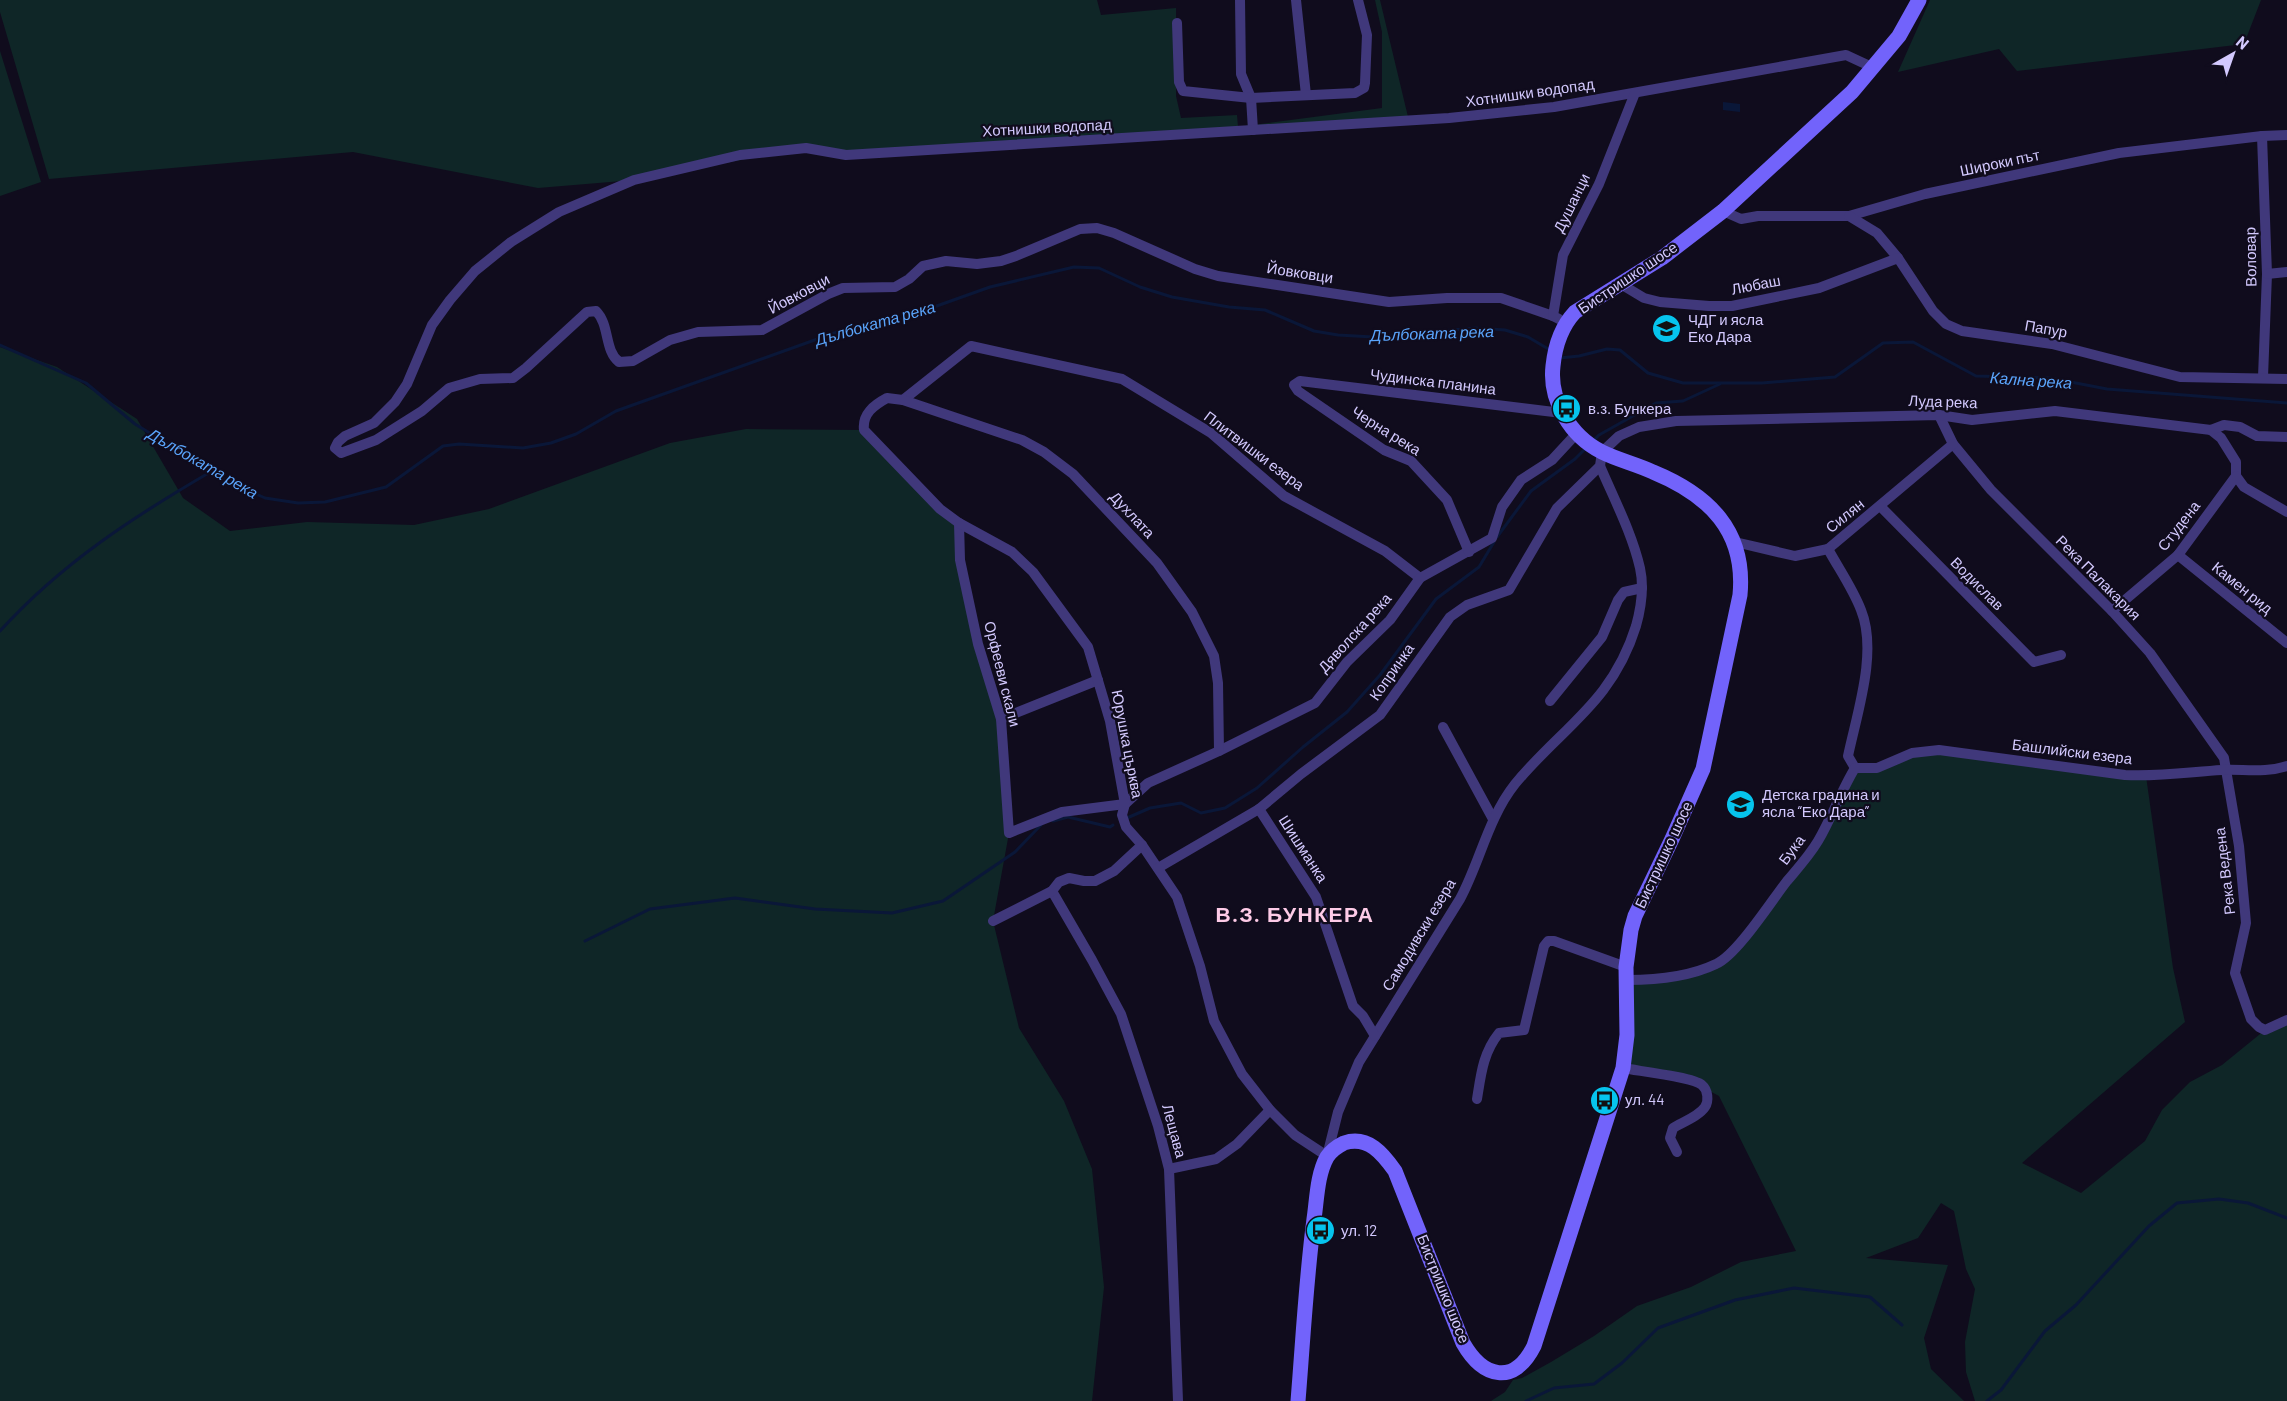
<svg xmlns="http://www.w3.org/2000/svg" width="2287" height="1401" viewBox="0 0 2287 1401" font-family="Barlow,sans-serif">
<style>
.green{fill:#0f2627}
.water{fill:#0a1738}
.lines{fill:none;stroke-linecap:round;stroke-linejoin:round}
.stream{stroke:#0a1738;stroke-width:3}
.street{stroke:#40387b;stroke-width:10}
.secondary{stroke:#7263fb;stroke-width:15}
.labels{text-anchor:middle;stroke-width:4.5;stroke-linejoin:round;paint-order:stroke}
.street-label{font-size:15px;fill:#d3c9fe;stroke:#100c1d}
.poi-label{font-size:15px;fill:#d3c9fe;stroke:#100c1d;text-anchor:start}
.water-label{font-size:16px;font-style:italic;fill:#5aa4fb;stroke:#100c1d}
.district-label{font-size:21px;font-weight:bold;letter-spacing:1.5px;fill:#fecbe7;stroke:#100c1d}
</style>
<rect width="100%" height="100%" fill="#100c1d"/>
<g class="green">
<path d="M0 0H1097L1101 15 1176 8V96L1181 118 1237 115 1238 127 1382 108V32L1375 0H1380L1409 121 846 155 805 148 634 180 538 188 353 152 49 179 0 12Z"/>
<path d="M1930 0H2261L2244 44 2017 71 1999 49 1898 72Z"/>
<path d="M0 51 41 182 0 196Z"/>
<path d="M0 347 57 367 137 419 183 498 230 531 307 522 414 525 489 509 670 443 746 429 864 430 959 523 960 560 1001 719 1009 833 993 921 1019 1028 1064 1101 1092 1169 1104 1287 1092 1401H0Z"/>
<path d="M1939 750 2146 776 2173 968 2185 1022 2022 1163 2081 1193 2145 1141 2162 1110 2190 1082 2222 1065 2265 1030 2287 1022V1401H1975L1966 1372 1965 1342 1975 1289 1966 1269 1954 1211 1941 1203 1918 1238 1866 1258 1948 1265 1924 1338 1931 1369 1964 1401H1491L1505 1392 1513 1380 1522 1378 1551 1362 1594 1336 1637 1306 1691 1287 1741 1262 1796 1251 1719 1096 1689 1080 1623 1068 1627 980 1718 964 1802 863 1855 768Z"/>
</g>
<path class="water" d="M1723 102 1740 104V112L1723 110Z"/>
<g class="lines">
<g class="stream">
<path d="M0 345 86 383 135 424 233 484 265 498 298 503 325 502 386 487 443 446 459 444 523 448 551 443 576 434 616 411 851 327 889 323 990 287 1074 267 1099 268 1140 287 1172 297 1229 307 1265 310 1314 331 1338 335 1373 337 1475 328 1505 330 1528 337 1550 350"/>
<path d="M1560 358 1579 356 1607 349 1620 350 1648 373 1683 383H1762L1835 377 1883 343 1913 342 1976 376 2050 378 2107 389 2287 403"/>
<path d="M1592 442 1599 435 1656 403 1683 401 1720 384"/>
<path d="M1497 537 1531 491 1575 459 1585 449"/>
<path d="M0 631C62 563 133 517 212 471"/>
<path d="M1127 818 1150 808 1181 803 1201 813 1225 808 1257 788 1303 747 1347 712 1380 675 1436 599 1479 567 1494 542"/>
<path d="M1053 821 1068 817 1110 827 1113 825"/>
<path d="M585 941 650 909 735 898 815 909 892 913 943 901 1015 852 1041 825"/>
<path d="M1526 1401 1554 1388 1594 1384 1622 1363 1658 1328 1735 1300 1794 1288 1870 1297 1902 1325"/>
<path d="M1987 1401 2001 1390 2045 1331 2076 1305 2149 1226 2177 1203 2219 1199 2248 1203 2287 1218"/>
</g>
<g class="street">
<path d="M1240 0 1241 74 1251 98 1253 130"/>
<path d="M1296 0 1306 95"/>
<path d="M1177 23 1179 82 1183 91 1251 98 1355 93 1364 88 1365 83 1367 35 1358 0"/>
<path d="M2262 136 2267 274 2263 377"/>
<path d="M1723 211 1741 219 1758 216H1849L1925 194 2119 153 2262 136 2287 135"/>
<path d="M1849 216 1877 233 1898 258 1933 311 1946 324 1962 331 2052 344 2180 377 2287 379"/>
<path d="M2267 274 2287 272"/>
<path d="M1619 283 1644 298 1660 302 1709 306H1732L1819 288 1898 258"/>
<path d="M1553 316 1501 298H1447L1389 302 1218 276 1195 269 1114 233 1097 228 1080 229 1016 256 1001 261 977 264 946 261 923 266 909 279 895 287 843 288 828 294 762 330 698 332 670 340 633 361 619 362C604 350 610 325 596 311L587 312 526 368 513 378 480 379 449 388 422 411 376 440 341 453 335 448 338 442 345 436 374 423 395 402 407 384 432 325 450 300 475 271 511 242 559 212 634 180 740 155 806 148 846 155 1449 118 1554 107 1846 55 1874 68"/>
<path d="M1559 319 1553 316 1563 255 1599 184 1635 93"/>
<path d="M903 400 971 346 1122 379 1211 433 1284 496 1385 551 1420 578"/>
<path d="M1939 415 1953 444 1991 490 2112 611 2150 653 2224 758 2239 846 2246 923 2235 973 2251 1019 2259 1027 2265 1030 2287 1020"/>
<path d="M2211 430 2221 438 2236 462V476L2244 487 2287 512"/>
<path d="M1880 506 2034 662 2061 655"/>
<path d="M959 523 960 560 978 644 1001 719 1009 833 1062 812 1125 804 1148 783 1219 751 1315 703 1347 662 1390 620 1420 578 1492 538 1502 507 1521 480 1552 460 1577 433"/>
<path d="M1735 542 1795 556 1828 549 1953 444"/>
<path d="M1828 549C1839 569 1853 589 1861 610 1878 652 1857 713 1848 756L1855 768"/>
<path d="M1469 552 1447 500 1411 461 1384 450 1298 391 1294 385 1300 381 1562 413"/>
<path d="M2178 555 2287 643"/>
<path d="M2112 611 2178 555 2236 476"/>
<path d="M1550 701 1602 637 1618 600 1624 592 1642 588"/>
<path d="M1001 719 1098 680"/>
<path d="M1443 727 1493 819"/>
<path d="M1219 751 1218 683 1214 656 1192 612 1157 563 1073 474 1044 452 1022 440 903 400 887 398C874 405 862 414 864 430L940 509 959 523 1012 552 1033 572 1088 647 1110 721 1125 804 1122 815 1126 827 1142 845 1177 897 1200 966 1214 1021 1242 1074 1270 1110 1295 1135 1327 1156 1338 1112 1359 1062 1460 899C1480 862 1488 818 1515 784 1562 727 1612 703 1636 626 1641 608 1644 586 1640 568 1632 533 1614 499 1600 466"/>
<path d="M1855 768H1877L1912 753 1939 750 2125 775C2157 777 2190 772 2222 770 2244 769 2266 773 2287 766"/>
<path d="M1259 809 1316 897 1353 1006 1363 1016 1375 1036"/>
<path d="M1158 868 1259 809 1301 774 1380 715 1450 617 1467 605 1509 590 1557 508 1600 466 1602 452 1619 436 1639 427 1676 421 1939 415 1972 420 2055 411 2211 430 2224 425 2240 427 2257 436 2287 437"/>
<path d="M1052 891 1092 960 1121 1014 1158 1126 1169 1169 1178 1401"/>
<path d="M993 921 1052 891 1059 882 1069 878 1084 881H1095L1114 871 1142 845"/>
<path d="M1627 980C1657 980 1689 977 1716 964 1737 955 1772 900 1787 881 1798 868 1809 856 1818 841 1832 817 1841 791 1855 768"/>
<path d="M1623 1068C1638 1071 1693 1077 1702 1085 1708 1090 1709 1101 1705 1107 1699 1116 1683 1122 1673 1128L1670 1138 1677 1152"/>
<path d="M1477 1099C1481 1074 1483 1053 1499 1033L1524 1030 1544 946 1548 941H1554L1626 967"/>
<path d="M1169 1169 1216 1159 1237 1144 1270 1110"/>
</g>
<path class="secondary" d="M1298 1401C1303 1340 1306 1280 1314 1219 1317 1199 1317 1175 1327 1157 1331 1151 1338 1146 1344 1143 1368 1135 1383 1154 1395 1171L1463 1343C1483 1378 1514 1386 1534 1346L1623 1068 1627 1035 1626 967 1631 930 1635 916 1672 839 1703 769 1740 595C1746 531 1709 495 1653 472 1636 464 1618 460 1602 452 1570 436 1549 400 1553 366 1555 346 1561 327 1575 312L1662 258 1723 211 1852 92 1899 36 1919 0"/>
</g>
<defs>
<symbol id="school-disc" viewBox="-11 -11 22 22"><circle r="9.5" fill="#06c4ed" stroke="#100c1d"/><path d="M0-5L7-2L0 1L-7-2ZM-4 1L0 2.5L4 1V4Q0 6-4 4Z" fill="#111"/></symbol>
<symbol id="bus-disc" viewBox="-11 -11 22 22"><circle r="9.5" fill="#06c4ed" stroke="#100c1d"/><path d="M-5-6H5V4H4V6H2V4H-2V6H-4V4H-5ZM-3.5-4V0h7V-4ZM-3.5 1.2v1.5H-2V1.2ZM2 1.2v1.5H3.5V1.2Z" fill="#111"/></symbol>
</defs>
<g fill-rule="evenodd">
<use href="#school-disc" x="1650" y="312" width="33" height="33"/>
<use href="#bus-disc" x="1550" y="392" width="33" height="33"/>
<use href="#school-disc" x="1724" y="788" width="33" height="33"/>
<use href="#bus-disc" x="1588" y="1084" width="33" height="33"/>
<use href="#bus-disc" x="1304" y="1214" width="33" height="33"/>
</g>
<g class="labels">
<g class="street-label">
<text transform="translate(1530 93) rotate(-8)" y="5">Хотнишки водопад</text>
<text transform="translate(1047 128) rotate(-3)" y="5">Хотнишки водопад</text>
<text transform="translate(2000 163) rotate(-12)" y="5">Широки път</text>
<text transform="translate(1572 203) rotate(-64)" y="5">Душанци</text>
<text transform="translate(2251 257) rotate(-91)" y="5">Воловар</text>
<text transform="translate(1300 273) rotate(9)" y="5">Йовковци</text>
<text transform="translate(1628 278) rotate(-34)" y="5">Бистришко шосе</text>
<text transform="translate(1756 285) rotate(-11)" y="5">Любаш</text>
<text transform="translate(799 294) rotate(-28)" y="5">Йовковци</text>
<text transform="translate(2046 329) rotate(10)" y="5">Папур</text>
<text transform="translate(1433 382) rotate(7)" y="5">Чудинска планина</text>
<text transform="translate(1943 402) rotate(2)" y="5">Луда река</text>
<text transform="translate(1386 431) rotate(32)" y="5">Черна река</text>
<text transform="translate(1254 451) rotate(37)" y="5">Плитвишки езера</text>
<text transform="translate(1132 515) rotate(47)" y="5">Духлата</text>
<text transform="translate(1845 516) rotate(-39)" y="5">Силян</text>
<text transform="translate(2179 526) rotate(-52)" y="5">Студена</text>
<text transform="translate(2098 578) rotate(45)" y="5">Река Палакария</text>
<text transform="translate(1977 584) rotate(45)" y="5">Водислав</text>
<text transform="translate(2242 588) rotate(39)" y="5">Камен рид</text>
<text transform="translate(1355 633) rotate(-48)" y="5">Дяволска река</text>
<text transform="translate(1392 672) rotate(-55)" y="5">Копринка</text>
<text transform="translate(1002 674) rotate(76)" y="5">Орфееви скали</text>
<text transform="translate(1127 744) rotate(79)" y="5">Юрушка църква</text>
<text transform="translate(2072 752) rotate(7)" y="5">Башлийски езера</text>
<text transform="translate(1303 849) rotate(57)" y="5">Шишманка</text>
<text transform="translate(1792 850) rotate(-53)" y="5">Бука</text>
<text transform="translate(1664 855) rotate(-65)" y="5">Бистришко шосе</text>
<text transform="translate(2225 871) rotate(-97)" y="5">Река Ведена</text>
<text transform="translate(1419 935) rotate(-59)" y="5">Самодивски езера</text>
<text transform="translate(1174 1131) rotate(75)" y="5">Лещава</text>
<text transform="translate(1443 1289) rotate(68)" y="5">Бистришко шосе</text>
</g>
<g class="poi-label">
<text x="1688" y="325">ЧДГ и ясла<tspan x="1688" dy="17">Еко Дара</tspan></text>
<text x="1588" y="414">в.з. Бункера</text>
<text x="1762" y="800">Детска градина и<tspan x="1762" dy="17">ясла “Еко Дара”</tspan></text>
<text x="1625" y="1105">ул. 44</text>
<text x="1341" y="1236">ул. 12</text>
</g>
<g class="water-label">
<text transform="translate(875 323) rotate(-16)" y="6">Дълбоката река</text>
<text transform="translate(1432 333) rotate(-2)" y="6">Дълбоката река</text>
<text transform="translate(2031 380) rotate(4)" y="6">Кална река</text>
<text transform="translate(203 463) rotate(30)" y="6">Дълбоката река</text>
</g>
<g class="district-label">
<text x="1295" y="922">В.З. БУНКЕРА</text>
</g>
</g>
<g transform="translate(2233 54) rotate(40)" stroke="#100c1d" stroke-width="4.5" paint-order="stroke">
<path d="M0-4.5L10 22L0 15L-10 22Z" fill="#d3c9fe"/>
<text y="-9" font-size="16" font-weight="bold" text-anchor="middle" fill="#d3c9fe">N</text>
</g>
</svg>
